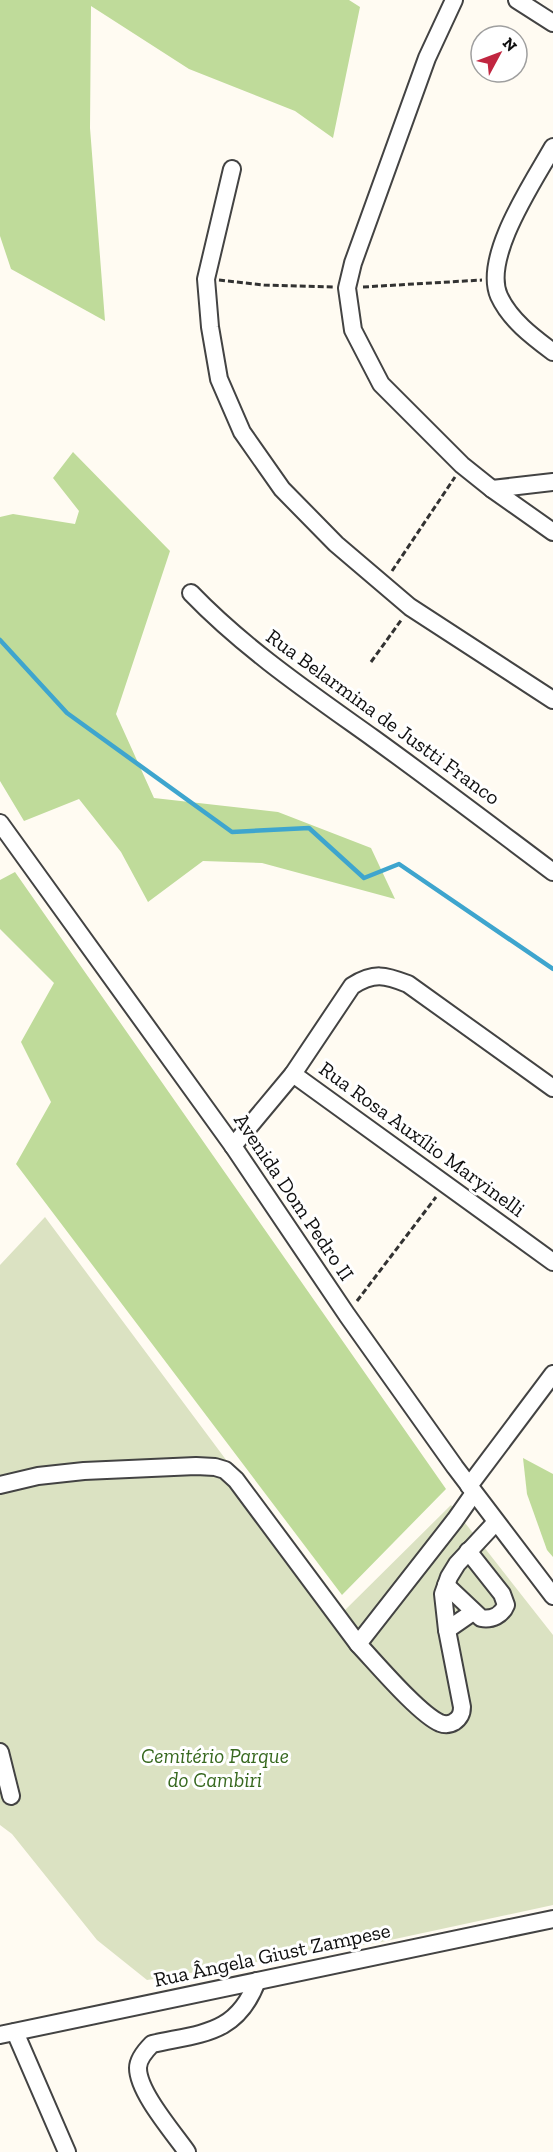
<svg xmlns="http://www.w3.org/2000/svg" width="553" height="2152" viewBox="0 0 553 2152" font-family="'Zilla Slab',serif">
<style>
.forest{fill:#bfdb9a}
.cemetery{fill:#dbe2c2}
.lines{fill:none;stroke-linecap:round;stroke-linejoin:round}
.stream{stroke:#3ea5ce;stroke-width:4.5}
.minor-casing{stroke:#434343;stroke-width:20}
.path{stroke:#323232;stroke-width:3;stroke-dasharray:6 3;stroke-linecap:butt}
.minor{stroke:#fff;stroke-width:16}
.labels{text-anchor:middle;stroke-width:6;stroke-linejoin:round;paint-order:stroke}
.street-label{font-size:21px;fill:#101010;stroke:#fff}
.park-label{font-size:21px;font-style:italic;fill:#37681f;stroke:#fff}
</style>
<rect width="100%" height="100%" fill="#fffbf2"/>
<g class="forest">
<path d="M0 0H349L360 7 333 138 295 111 189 69 91 6 90 128 105 321 11 269 0 236Z"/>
<path d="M73 452 170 551 116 714 154 798 278 812 371 848 395 899 262 863 203 861 148 902 121 852 79 799 24 821 0 781V517L13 514 75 524 79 511 53 478Z"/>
<path d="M15 872 446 1489 342 1595 16 1164 51 1102 21 1042 54 983 0 929V880Z"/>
<path d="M523 1458 553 1474V1557L547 1550 527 1494Z"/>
</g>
<path class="cemetery" d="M45 1217 341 1614 451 1505 553 1635V1905L381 1942 147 1980 97 1940 12 1834 0 1825V1265Z"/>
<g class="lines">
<path class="stream" d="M0 640 67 713 232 832 309 828 364 878 399 864 553 969"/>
<defs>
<g id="minor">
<path d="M454 0 427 58 353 263 347 288 353 330 381 384 462 465 492 489 553 532"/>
<path d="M517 0 553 23"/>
<path d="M553 147C534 181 482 257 499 296 510 320 533 337 553 352"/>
<path d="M232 169 206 279 210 327 219 379 242 432 282 489 336 544 410 607 553 700"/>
<path d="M492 489 553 482"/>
<path d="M191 593C245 649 310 693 373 738 434 782 493 827 553 872"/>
<path d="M0 823 233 1146 347 1315 455 1467 553 1596"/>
<path d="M293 1074 553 1262"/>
<path d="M233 1146 293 1074 352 986C374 972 385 975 408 984L553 1088"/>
<path d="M0 1485 38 1476 84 1471 196 1466 215 1467 225 1470 236 1480 358 1644 455 1520 474 1493"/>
<path d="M469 1486 553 1374"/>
<path d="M446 1585 481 1618C492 1620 502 1615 506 1605L502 1594 468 1551"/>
<path d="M447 1630 473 1612"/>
<path d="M358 1644C376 1663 419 1714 440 1723 445 1725 449 1725 454 1722 460 1718 462 1714 462 1707L447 1630 443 1594 449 1577 457 1564 496 1522"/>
<path d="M0 1752 11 1796"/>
<path d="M15 2032 67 2152"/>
<path d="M0 2035 553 1919"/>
<path d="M187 2152C173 2132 138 2092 138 2068 138 2059 146 2050 152 2044 201 2033 237 2035 257 1981"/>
</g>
</defs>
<use href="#minor" class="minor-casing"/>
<g class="path">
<path d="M219 280 264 285 333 287"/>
<path d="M363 287 482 280"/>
<path d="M392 571 455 477"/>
<path d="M371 662 402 619"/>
<path d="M357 1301 436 1197"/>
</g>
<use href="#minor" class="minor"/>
</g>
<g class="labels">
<g class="street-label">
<text transform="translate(383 717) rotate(36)" y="7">Rua Belarmina de Justti Franco</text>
<text transform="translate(422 1139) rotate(36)" y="7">Rua Rosa Auxílio Maryinelli</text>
<text transform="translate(294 1197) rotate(56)" y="7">Avenida Dom Pedro II</text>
<text transform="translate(272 1955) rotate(-12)" y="7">Rua Ângela Giust Zampese</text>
</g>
<g class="park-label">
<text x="215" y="1763">Cemitério Parque<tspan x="215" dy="24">do Cambiri</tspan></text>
</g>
</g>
<g transform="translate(499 54) rotate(49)"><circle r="28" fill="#ffffff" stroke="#9f9f9f" stroke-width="1.5"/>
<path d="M0-4.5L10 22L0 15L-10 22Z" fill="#c12640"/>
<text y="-9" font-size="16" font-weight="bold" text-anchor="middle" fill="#101010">N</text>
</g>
</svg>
